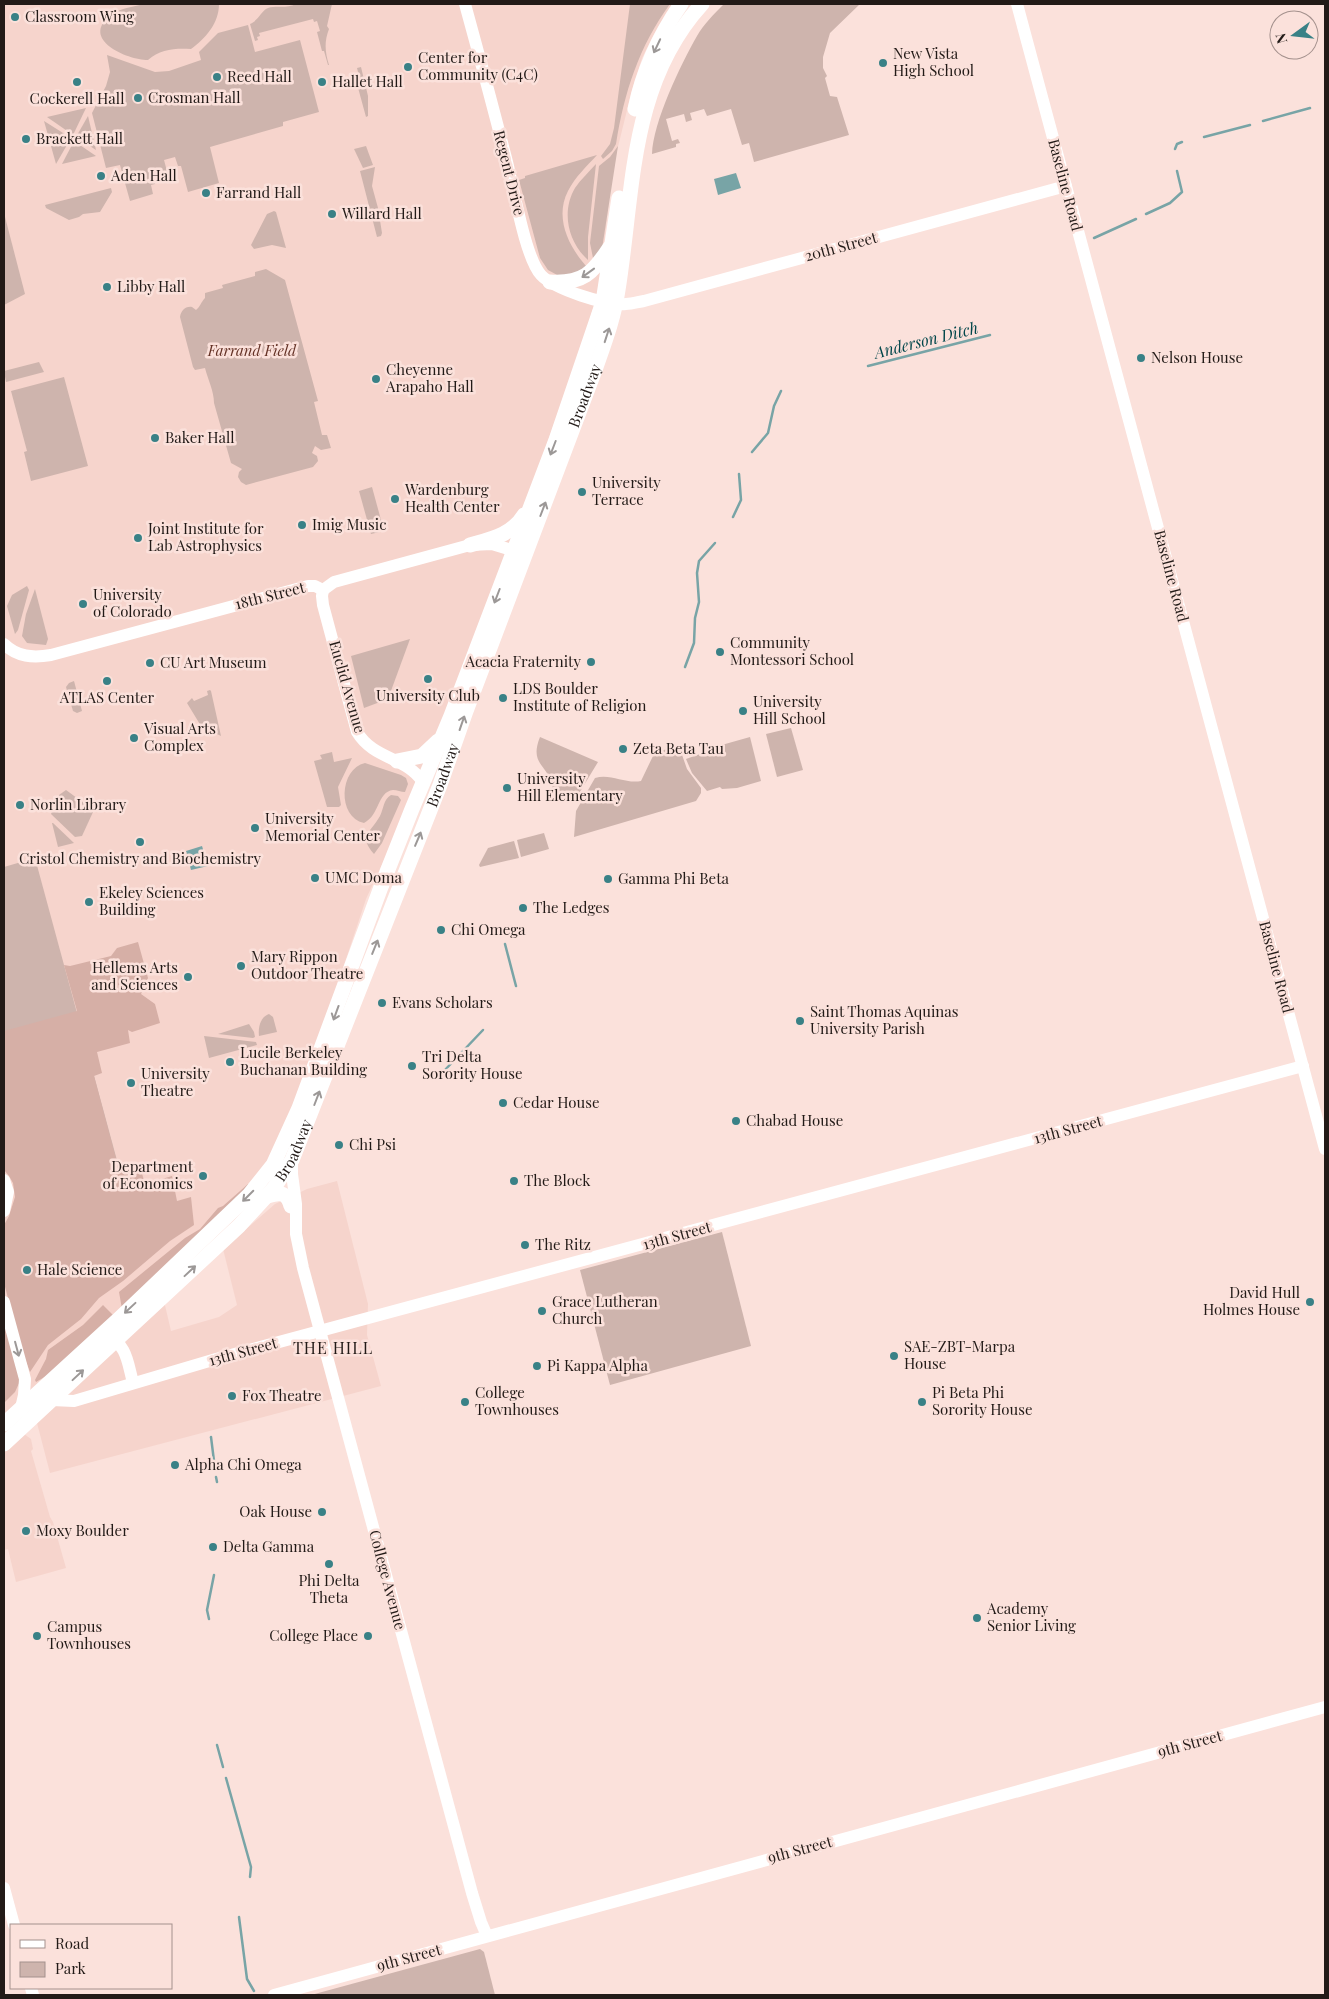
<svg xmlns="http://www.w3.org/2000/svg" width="1329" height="1999" viewBox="0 0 1329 1999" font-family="'Playfair Display',serif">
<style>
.built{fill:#f6d4cc}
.green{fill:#ceb4ad}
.forest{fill:#d6afa6}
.water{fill:#78a4a6}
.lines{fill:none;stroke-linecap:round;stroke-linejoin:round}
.stream{stroke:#78a4a6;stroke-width:2.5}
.tertiary{stroke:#fff;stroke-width:12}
.primary{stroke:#fff;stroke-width:15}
.oneway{stroke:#9c9897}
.poi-dot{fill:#398186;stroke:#fbe1db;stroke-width:2}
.labels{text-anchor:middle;stroke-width:5;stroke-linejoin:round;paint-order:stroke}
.poi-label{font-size:15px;fill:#221a17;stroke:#fbe1db;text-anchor:start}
.street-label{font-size:15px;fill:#221a17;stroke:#fbe1db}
.park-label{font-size:15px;font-style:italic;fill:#643125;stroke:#fbe1db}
.water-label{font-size:16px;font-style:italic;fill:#00464a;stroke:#fbe1db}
.neighbourhood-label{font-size:16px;letter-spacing:1px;fill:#221a17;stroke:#fbe1db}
</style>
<rect width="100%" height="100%" fill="#fbe1db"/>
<g class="built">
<path d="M4 4H673L654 34 642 58 632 90 612 171 600 282 585 337 486 614 392 843 366 899 338 983 284 1133 252 1187 4 1418Z"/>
<path d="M337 1181 368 1304 367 1335 381 1386 50 1473 37 1423 164 1301 171 1331 219 1317 237 1305 223 1249 275 1204 307 1189Z"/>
<path d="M24 1434 31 1439 33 1449 31 1451 50 1517 53 1522 66 1568 16 1582 8 1549 4 1550V1450Z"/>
</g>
<g class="green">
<path d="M144 4H219C219 23 206 38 191 49 176 48 160 49 148 60 127 60 79 39 111 15 120 8 133 7 144 4Z"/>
<path d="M296 4H335H332L327 26 329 29C324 42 325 52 329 65H328L324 51H322L317 32 320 31 317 21 314 22 313 19 259 33 260 36 257 37 258 40 255 41 250 24C259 20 261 11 268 8 277 5 286 9 296 4Z"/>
<path d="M630 4H670C639 46 624 93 616 144L612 151 603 159 601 156 610 144 614 128Z"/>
<path d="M724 4H860L830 33 823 57V68L827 76 825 78 830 96 837 97 849 135 754 162 749 143 742 145 731 109 707 116 704 109 690 113 692 120 686 122 684 114 666 119 672 141 678 139 680 143 676 144V147L652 154C653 122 681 64 697 36 704 24 714 14 724 4Z"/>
<path d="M248 25 255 52 300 40 319 112 283 122V126L210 147 219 183 188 192 181 166H178L175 157 164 160 168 175 154 179 155 184 151 185 153 194 130 201 120 165 106 168 92 113 106 86 110 72 107 55 155 72 169 71 201 60 199 52 218 33Z"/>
<path d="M361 67 368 96V116L366 117 357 84 360 80 357 68Z"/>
<path d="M86 108 73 135 47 117Z"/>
<path d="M88 116 96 150 76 137Z"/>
<path d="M44 121 71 138 56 164Z"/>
<path d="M74 141 96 156 62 164Z"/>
<path d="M366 146 373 165 363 168 354 149Z"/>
<path d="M618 146 601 255 594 263 590 243 599 166 610 157Z"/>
<path d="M597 155C587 166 575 177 568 191 554 218 569 248 588 268L585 271 559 276 548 270 540 258 519 180 525 178V176Z"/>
<path d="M596 164 588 237V260C568 242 561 212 575 188 581 179 589 172 596 164Z"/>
<path d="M375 167 372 186 378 208 382 233 381 236 377 237 360 171Z"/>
<path d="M111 188 112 192 100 212 83 214 79 217 69 220 46 208 45 205Z"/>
<path d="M274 211 276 212 286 248 272 245 254 249 251 245 267 214Z"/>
<path d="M4 213 25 294 4 305Z"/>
<path d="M266 269 285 280 318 401 314 402 322 435H327L331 448 321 450 315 446 312 453 317 456 318 461 313 467 246 485 241 482 238 477 239 472 242 469 231 463 214 403C214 391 208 380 205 368L195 370 193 367 180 317C181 311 185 306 192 307L196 310C200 307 201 302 205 298V293L223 288 222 285 255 276V272Z"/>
<path d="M39 362 44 372 6 382 4 371Z"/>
<path d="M64 377 88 466 31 481 24 452 27 451 11 391Z"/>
<path d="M372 487 384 531 371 534 359 491Z"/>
<path d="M27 586 29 590 18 630 15 634 7 606 12 595Z"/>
<path d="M35 589 48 639 46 645 27 643 22 636 26 614Z"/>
<path d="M410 639 388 699 364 708 351 656Z"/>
<path d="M74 681 82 711 77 713 73 711 66 687 69 683Z"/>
<path d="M210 690 211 691 221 736 201 726 187 703 192 698 194 701 208 695 207 691Z"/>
<path d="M791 728 803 770 777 777 766 734Z"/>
<path d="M540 737 598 762 575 800 562 792 553 791C551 764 528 767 540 737Z"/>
<path d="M750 737 761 781 737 788 722 789 720 787 707 791 692 773 686 759 711 750V748Z"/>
<path d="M666 749 681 752 687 769 701 788V793L696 801 574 837 576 811 595 778C610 773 625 784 641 781L653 756Z"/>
<path d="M332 752 334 762 352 758 338 787 341 805 339 807H327L314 761 322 759 320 755Z"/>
<path d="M365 763 401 775 406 778 408 784 405 792C401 792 397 790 393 790 377 792 380 815 364 823 337 817 339 769 365 763Z"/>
<path d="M66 790 92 809 93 812 82 836 75 837 51 814 59 795Z"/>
<path d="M391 795 398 796 401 800 382 843 374 854C358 836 371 832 380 816 384 808 383 800 391 795Z"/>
<path d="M52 823H53L74 843 58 847Z"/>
<path d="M544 833 549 849 521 857 517 840Z"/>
<path d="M514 841 519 858 480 867 479 865 488 848Z"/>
<path d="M35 858 134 1223 4 1067V867Z"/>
<path d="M269 1014 273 1017 277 1032 259 1036C258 1028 260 1017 269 1014Z"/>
<path d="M249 1024 254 1032 255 1037 253 1038 218 1034Z"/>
<path d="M204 1036 256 1042 257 1045 209 1058Z"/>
<path d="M722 1232 751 1346 610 1385 580 1270Z"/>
<path d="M480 1949 484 1952 495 1995H311Z"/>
</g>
<g class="forest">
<path d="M138 942 148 978 141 994 155 1004 160 1023 132 1032 128 1030 130 1043 97 1052 102 1073 94 1076 119 1170 126 1168 127 1173 141 1170 145 1184 172 1176 177 1201 191 1197 194 1225 170 1241 123 1281 99 1298 81 1319 48 1345 30 1372 22 1351 4 1283V1225L9 1216 15 1197 13 1183 9 1176 4 1170V1031L77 1011 64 965 70 966 111 956 117 948Z"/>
<path d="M248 1184 250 1185 122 1309 119 1292 185 1238 200 1229 218 1208 223 1206Z"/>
<path d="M103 1305 113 1315 48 1375 36 1382 35 1380 46 1359 48 1350 83 1325Z"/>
<path d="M4 1319 20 1381 15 1392 4 1403Z"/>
</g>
<g class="water">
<path d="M736 173 741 188 718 195 714 179Z"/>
<path d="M202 846 208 866 191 870 186 851Z"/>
</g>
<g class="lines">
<g class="stream">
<path d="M1263 121 1310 108"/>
<path d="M1204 137 1250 125"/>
<path d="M1175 149 1177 144 1182 142"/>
<path d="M1146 214 1170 203 1182 192 1177 171"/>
<path d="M1094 238 1136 219"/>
<path d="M868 366 990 335"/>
<path d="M752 452 768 433 774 406 781 391"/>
<path d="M733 517 741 500 739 474"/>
<path d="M685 667 694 643 695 618 699 602 697 573 699 561 715 543"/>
<path d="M505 944 516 986"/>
<path d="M443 1072 483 1030"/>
<path d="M211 1437 214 1461"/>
<path d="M216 1477 217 1482"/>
<path d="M209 1619 207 1610 214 1575"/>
<path d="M217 1745 223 1767"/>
<path d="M226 1778 251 1867 250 1877"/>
<path d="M239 1917 247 1979 254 1991"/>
</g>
<g class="tertiary">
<path d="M465 4C479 55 493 107 506 158 513 184 525 258 541 275 554 289 606 306 626 304 632 304 638 302 644 301L1066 186"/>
<path d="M1017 4 1325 1149"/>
<path d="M323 590 322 596 323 605 357 732C374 760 405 756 423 782"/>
<path d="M323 590 334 582 470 545 492 544 521 553"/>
<path d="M4 644C17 657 33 658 51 655L308 586H315L323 590"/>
<path d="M292 1160V1174L296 1204V1234L303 1268 472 1893 481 1922 487 1936"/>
<path d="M4 1180 8 1192 4 1211"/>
<path d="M4 1302 25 1379 24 1395 21 1408"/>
<path d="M107 1339C127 1341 128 1366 133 1382"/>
<path d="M52 1400 74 1401 216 1359 1303 1066"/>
<path d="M4 1888 14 1925"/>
<path d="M31 1988 33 1995"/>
<path d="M274 1995 1325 1707"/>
</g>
<g class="primary">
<path d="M635 109C643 71 659 36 681 4"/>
<path d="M550 282C583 284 593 273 610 247"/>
<path d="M470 545C491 539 512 535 524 515"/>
<path d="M397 761 422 756 438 741"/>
<path d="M268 1196C280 1192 287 1192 291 1206"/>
<path d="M4 1424 121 1317 249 1195 273 1165 299 1108 381 887 412 809 451 716 556 440 603 302 619 198"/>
<path id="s1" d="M4 1444 239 1226 274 1188 292 1160 440 785 466 711 595 370C604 344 614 318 618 290 634 190 629 84 702 4"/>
</g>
</g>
<defs><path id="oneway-shaft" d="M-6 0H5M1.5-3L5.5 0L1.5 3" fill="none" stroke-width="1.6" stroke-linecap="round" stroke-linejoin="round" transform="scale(1.25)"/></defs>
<g class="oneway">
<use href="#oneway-shaft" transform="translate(657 46) rotate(115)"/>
<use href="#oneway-shaft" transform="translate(588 273) rotate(144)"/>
<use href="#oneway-shaft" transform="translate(607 335) rotate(-72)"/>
<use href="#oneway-shaft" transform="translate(553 448) rotate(111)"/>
<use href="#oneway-shaft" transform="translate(543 509) rotate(-69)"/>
<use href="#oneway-shaft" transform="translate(497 596) rotate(111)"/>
<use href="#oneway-shaft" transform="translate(462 723) rotate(-71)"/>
<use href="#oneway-shaft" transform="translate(418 839) rotate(-67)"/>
<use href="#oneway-shaft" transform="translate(375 947) rotate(-68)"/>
<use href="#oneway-shaft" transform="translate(336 1013) rotate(110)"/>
<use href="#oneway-shaft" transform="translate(317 1098) rotate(-69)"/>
<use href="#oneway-shaft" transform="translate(248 1196) rotate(135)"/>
<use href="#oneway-shaft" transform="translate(190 1271) rotate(-43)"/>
<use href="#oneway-shaft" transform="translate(130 1308) rotate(137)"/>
<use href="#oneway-shaft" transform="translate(17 1349) rotate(75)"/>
<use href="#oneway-shaft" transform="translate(78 1375) rotate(-43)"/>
</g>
<g class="poi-dot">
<circle cx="15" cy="17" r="5"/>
<circle cx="883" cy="63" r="5"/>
<circle cx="408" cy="67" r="5"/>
<circle cx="217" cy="77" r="5"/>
<circle cx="77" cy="82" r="5"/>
<circle cx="322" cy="82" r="5"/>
<circle cx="138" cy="98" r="5"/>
<circle cx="26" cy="139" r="5"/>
<circle cx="101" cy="176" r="5"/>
<circle cx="206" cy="193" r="5"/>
<circle cx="332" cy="214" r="5"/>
<circle cx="107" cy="287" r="5"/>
<circle cx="1141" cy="358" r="5"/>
<circle cx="376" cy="379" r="5"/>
<circle cx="155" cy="438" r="5"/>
<circle cx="582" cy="492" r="5"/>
<circle cx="395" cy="499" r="5"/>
<circle cx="302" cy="525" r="5"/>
<circle cx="138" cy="538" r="5"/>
<circle cx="83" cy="604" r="5"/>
<circle cx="720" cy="652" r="5"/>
<circle cx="591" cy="662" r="5"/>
<circle cx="150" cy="663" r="5"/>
<circle cx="428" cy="679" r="5"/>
<circle cx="107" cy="681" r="5"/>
<circle cx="503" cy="698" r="5"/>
<circle cx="743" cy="711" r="5"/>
<circle cx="134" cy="738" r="5"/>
<circle cx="623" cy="749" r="5"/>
<circle cx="507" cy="788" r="5"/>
<circle cx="20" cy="805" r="5"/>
<circle cx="255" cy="828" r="5"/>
<circle cx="140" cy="842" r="5"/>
<circle cx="315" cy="878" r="5"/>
<circle cx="608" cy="879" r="5"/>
<circle cx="89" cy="902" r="5"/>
<circle cx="523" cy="908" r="5"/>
<circle cx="441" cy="930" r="5"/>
<circle cx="241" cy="966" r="5"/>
<circle cx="188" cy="977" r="5"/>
<circle cx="382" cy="1003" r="5"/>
<circle cx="800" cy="1021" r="5"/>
<circle cx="230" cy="1062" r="5"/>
<circle cx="412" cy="1066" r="5"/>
<circle cx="131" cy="1083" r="5"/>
<circle cx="503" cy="1103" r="5"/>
<circle cx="736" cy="1121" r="5"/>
<circle cx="339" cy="1145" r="5"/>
<circle cx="203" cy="1176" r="5"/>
<circle cx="514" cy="1181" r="5"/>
<circle cx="525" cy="1245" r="5"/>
<circle cx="27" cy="1270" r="5"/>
<circle cx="1310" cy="1302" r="5"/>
<circle cx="542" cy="1311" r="5"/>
<circle cx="894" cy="1356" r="5"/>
<circle cx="537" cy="1366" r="5"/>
<circle cx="232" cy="1396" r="5"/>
<circle cx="465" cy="1402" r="5"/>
<circle cx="922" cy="1402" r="5"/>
<circle cx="175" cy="1465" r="5"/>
<circle cx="322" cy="1512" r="5"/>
<circle cx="26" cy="1531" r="5"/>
<circle cx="213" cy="1547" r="5"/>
<circle cx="329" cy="1564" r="5"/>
<circle cx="977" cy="1618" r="5"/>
<circle cx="37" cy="1636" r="5"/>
<circle cx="368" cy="1636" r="5"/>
</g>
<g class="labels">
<g class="poi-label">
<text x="25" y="22">Classroom Wing</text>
<text x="893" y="59">New Vista<tspan x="893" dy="17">High School</tspan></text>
<text x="418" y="63">Center for<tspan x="418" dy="17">Community (C4C)</tspan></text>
<text x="227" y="82">Reed Hall</text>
<text x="332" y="87">Hallet Hall</text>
<text x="148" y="103">Crosman Hall</text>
<text x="77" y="104" text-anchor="middle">Cockerell Hall</text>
<text x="36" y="144">Brackett Hall</text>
<text x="111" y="181">Aden Hall</text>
<text x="216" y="198">Farrand Hall</text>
<text x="342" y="219">Willard Hall</text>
<text x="117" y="292">Libby Hall</text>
<text x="1151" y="363">Nelson House</text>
<text x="386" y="375">Cheyenne<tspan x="386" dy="17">Arapaho Hall</tspan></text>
<text x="165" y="443">Baker Hall</text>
<text x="592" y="488">University<tspan x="592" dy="17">Terrace</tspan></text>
<text x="405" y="495">Wardenburg<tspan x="405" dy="17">Health Center</tspan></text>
<text x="312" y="530">Imig Music</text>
<text x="148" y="534">Joint Institute for<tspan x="148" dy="17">Lab Astrophysics</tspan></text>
<text x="93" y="600">University<tspan x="93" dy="17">of Colorado</tspan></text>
<text x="730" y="648">Community<tspan x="730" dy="17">Montessori School</tspan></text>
<text x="581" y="667" text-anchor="end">Acacia Fraternity</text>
<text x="160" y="668">CU Art Museum</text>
<text x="513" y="694">LDS Boulder<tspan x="513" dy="17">Institute of Religion</tspan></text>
<text x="428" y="701" text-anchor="middle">University Club</text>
<text x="107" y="703" text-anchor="middle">ATLAS Center</text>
<text x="753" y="707">University<tspan x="753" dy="17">Hill School</tspan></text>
<text x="144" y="734">Visual Arts<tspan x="144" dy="17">Complex</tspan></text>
<text x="633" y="754">Zeta Beta Tau</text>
<text x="517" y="784">University<tspan x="517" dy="17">Hill Elementary</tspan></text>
<text x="30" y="810">Norlin Library</text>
<text x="265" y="824">University<tspan x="265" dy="17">Memorial Center</tspan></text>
<text x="140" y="864" text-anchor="middle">Cristol Chemistry and Biochemistry</text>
<text x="325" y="883">UMC Doma</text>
<text x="618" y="884">Gamma Phi Beta</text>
<text x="99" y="898">Ekeley Sciences<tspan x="99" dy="17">Building</tspan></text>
<text x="533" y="913">The Ledges</text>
<text x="451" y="935">Chi Omega</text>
<text x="251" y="962">Mary Rippon<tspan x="251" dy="17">Outdoor Theatre</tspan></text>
<text x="178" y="973" text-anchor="end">Hellems Arts<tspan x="178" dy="17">and Sciences</tspan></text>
<text x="392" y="1008">Evans Scholars</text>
<text x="810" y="1017">Saint Thomas Aquinas<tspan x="810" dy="17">University Parish</tspan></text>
<text x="240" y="1058">Lucile Berkeley<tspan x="240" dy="17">Buchanan Building</tspan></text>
<text x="422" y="1062">Tri Delta<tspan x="422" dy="17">Sorority House</tspan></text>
<text x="141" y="1079">University<tspan x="141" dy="17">Theatre</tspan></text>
<text x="513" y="1108">Cedar House</text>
<text x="746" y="1126">Chabad House</text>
<text x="349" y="1150">Chi Psi</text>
<text x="193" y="1172" text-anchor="end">Department<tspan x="193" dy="17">of Economics</tspan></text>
<text x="524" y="1186">The Block</text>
<text x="535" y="1250">The Ritz</text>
<text x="37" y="1275">Hale Science</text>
<text x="1300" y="1298" text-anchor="end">David Hull<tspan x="1300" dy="17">Holmes House</tspan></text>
<text x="552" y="1307">Grace Lutheran<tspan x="552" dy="17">Church</tspan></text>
<text x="904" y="1352">SAE-ZBT-Marpa<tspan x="904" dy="17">House</tspan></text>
<text x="547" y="1371">Pi Kappa Alpha</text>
<text x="475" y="1398">College<tspan x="475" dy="17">Townhouses</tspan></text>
<text x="932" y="1398">Pi Beta Phi<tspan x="932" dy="17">Sorority House</tspan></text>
<text x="242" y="1401">Fox Theatre</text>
<text x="185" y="1470">Alpha Chi Omega</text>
<text x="312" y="1517" text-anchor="end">Oak House</text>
<text x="36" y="1536">Moxy Boulder</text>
<text x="223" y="1552">Delta Gamma</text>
<text x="329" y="1586" text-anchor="middle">Phi Delta<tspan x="329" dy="17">Theta</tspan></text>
<text x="987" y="1614">Academy<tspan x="987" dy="17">Senior Living</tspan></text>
<text x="47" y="1632">Campus<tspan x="47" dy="17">Townhouses</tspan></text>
<text x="358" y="1641" text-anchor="end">College Place</text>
</g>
<g class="street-label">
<text transform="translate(509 173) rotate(76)" y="5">Regent Drive</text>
<text transform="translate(1065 185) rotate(75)" y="5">Baseline Road</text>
<text transform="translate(841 247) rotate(-15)" y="5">20th Street</text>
<text dy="5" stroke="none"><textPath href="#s1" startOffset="1224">Broadway</textPath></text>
<text transform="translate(1171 576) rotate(75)" y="5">Baseline Road</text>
<text transform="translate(270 596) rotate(-14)" y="5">18th Street</text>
<text transform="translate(347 687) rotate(74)" y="5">Euclid Avenue</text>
<text dy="5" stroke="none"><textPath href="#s1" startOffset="819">Broadway</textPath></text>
<text transform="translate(1276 967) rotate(75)" y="5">Baseline Road</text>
<text transform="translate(1068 1130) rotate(-15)" y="5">13th Street</text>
<text dy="5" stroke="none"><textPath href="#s1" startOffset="415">Broadway</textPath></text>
<text transform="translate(677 1236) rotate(-15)" y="5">13th Street</text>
<text transform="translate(243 1352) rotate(-15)" y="5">13th Street</text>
<text transform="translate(387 1580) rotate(75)" y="5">College Avenue</text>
<text transform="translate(1190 1744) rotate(-15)" y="5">9th Street</text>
<text transform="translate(800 1850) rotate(-15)" y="5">9th Street</text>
<text transform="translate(409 1958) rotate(-15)" y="5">9th Street</text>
</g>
<g class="park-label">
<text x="252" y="356">Farrand Field</text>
</g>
<g class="water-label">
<text transform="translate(926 340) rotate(-14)" y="6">Anderson Ditch</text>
</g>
<g class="neighbourhood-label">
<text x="333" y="1354">THE HILL</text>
</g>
</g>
<rect width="1329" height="1999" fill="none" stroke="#221a17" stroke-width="10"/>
<rect x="10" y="1924" width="162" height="65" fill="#fbe1db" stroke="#a4918d"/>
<rect x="20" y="1940" width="25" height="8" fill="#ffffff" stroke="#a4918d"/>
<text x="55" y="1949" font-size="15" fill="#221a17">Road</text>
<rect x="20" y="1962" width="25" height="15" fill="#ceb4ad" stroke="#a4918d"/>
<text x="55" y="1974" font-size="15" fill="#221a17">Park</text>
<g transform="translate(1294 35) rotate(255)"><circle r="24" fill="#fbe1db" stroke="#a4918d"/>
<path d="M0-4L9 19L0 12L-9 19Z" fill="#398186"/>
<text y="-8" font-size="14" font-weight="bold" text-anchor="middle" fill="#221a17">N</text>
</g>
</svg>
